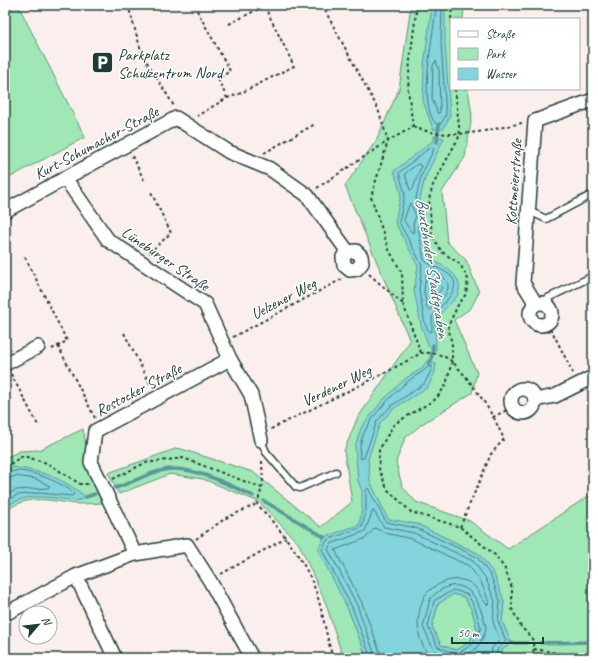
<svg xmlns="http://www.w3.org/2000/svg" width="598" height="663" viewBox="0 0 598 663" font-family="Caveat,sans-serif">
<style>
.green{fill:#9fe7b5;stroke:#5f9274}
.water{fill:#84d4dd;stroke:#5c9899;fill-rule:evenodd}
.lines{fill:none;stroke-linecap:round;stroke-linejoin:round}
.shore{stroke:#477978;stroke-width:1}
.stream{stroke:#5c9899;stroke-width:3.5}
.service-casing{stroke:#1f3d34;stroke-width:9}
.minor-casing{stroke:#1f3d34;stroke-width:16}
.path{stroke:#1f3d34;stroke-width:2;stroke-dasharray:3 3;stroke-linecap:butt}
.service{stroke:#fff;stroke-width:6}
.minor{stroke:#fff;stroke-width:13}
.labels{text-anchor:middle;stroke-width:3;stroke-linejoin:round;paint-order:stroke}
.poi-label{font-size:16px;fill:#1f3d34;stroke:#fff;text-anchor:start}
.street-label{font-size:16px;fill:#1f3d34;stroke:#fff}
.water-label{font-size:17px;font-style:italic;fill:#38635e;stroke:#fff}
</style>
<rect width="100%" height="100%" fill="#fbefee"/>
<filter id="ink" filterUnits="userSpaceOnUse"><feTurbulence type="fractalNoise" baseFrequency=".025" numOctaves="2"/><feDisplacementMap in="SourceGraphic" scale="8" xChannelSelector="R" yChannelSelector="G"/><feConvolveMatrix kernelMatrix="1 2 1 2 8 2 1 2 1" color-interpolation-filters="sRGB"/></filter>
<g filter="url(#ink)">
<g class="green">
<path d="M18 5 85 137 5 180V12Z"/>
<path d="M411 5H464L463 19H451V89H468L472 116 465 157 442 192 447 242 466 260 479 292 471 308 454 320 477 373 472 393 422 424 405 438 396 462 402 486 416 502 470 521 508 549 593 493V658H500V652L511 643 502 621 504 601 479 554 417 524 348 609 367 658H343L326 604 299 544 259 502 203 479 170 474 119 494 108 473 178 448 253 472 321 527 352 502 344 451 357 419 410 341 345 186 377 139 399 89Z"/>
<path d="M83 429 92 477 106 503C97 503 87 504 77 504 49 501 31 493 5 511V458L20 451 39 450Z"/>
<path d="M453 594 464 597 472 610 477 629 469 643 456 650 441 645 432 627 438 604Z"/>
</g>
<g class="water">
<path d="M432 5H445V43L450 116 443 129H433L423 101 424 65Z"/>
<path d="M434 136 444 138 425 178 420 199 425 214 422 225 428 259C441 264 467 276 457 296 453 302 441 312 435 319L436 350 429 347 421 325 414 290 418 266 395 222 401 194 394 171 434 140Z"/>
<path d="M427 361 436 363 435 372 428 387 393 409 380 423 368 459 370 481 388 519 417 524 479 554 494 574 504 601 502 621 511 643 500 652V658H367L348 609 318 550 324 537 359 525 362 509V491L358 481 355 446 361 428 382 401 406 378 421 369ZM453 594 464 597 472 610 477 629 469 643 456 650 441 645 432 627 438 604Z"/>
<path d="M13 467C45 472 60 477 86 497 75 503 74 500 62 499 40 496 24 495 5 507V471Z"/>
</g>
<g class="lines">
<g class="shore">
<path d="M436 5C435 32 416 105 437 125L441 124 446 115 441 43 442 5"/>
<path d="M436 61 439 70 440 112 438 114 432 99 433 66Z"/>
<path d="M431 147 434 149 421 176 416 198 421 214 418 226 424 260C430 266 440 268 447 273 468 286 440 305 432 317V331L429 332 425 324 419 290 422 265 399 222 405 194 399 173Z"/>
<path d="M418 164 421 166 413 189 410 190 405 174Z"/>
<path d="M410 203 416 215 413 225 414 232 412 233 404 221Z"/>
<path d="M430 269C459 281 449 295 429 310L427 309 424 290 427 270Z"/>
<path d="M433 278C446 283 443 290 433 297L430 290Z"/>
<path d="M429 366H432L431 371 424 384 391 406 377 421 364 458 361 459C352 433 389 398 407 382 414 376 422 373 429 366Z"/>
<path d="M5 475C8 474 10 472 14 471 28 469 65 483 74 494L72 496 39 493 17 495 5 502"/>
<path d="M5 480 15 476 36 479 50 486 48 488 16 490 5 496"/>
<path d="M454 590 468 595 475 608 481 628 472 645 456 654 438 647 428 627 434 601Z"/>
<path d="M371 658 352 607 322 550 327 540 362 527 366 510V490L368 488 386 522 416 528 477 557 491 576 500 601 498 621 506 641 497 650 496 658"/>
<path d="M376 658 357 605 328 549 331 544 365 531 373 510 384 527 414 533 473 561 486 579 495 601 493 622 500 640 492 648 491 658"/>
<path d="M382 658 362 603 335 550 366 538 375 528 385 533 412 539 469 566 481 582 489 602 488 605C482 601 480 592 475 587 461 572 436 582 425 595 415 615 414 645 434 658"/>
<path d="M452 658 434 650 423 627 430 599C452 575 474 585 482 614 483 618 486 624 486 629 485 634 480 644 476 648 473 653 465 655 460 658"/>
</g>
<g class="stream">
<path d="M437 142 439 124"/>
<path d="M429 364 431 361 433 345"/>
<path d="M115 488C132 483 147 473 164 470 189 464 230 485 253 496"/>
<path d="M86 497 95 494"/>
<path d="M264 501 324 537"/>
<path d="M511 643H527"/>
<path d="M540 643 593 642"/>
</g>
<defs>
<g id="service">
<path d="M529 211 546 219 593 194"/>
<path d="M544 304 548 298 593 276"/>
<path d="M261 440 266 452 296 487 300 488 336 472"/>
</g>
<g id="minor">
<path d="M65 178 108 240 205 304 230 359 251 395 261 440"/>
<path d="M5 211 176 118 229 152 270 169 307 195 348 252 343 257 344 265 350 270 357 269 362 263 361 256 356 251 348 252"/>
<circle cx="541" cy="314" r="11"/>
<path d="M536 304 523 283 535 121 593 100"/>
<path d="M5 364 38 347"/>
<circle cx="523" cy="401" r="12"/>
<path d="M535 400 555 396 593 377"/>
<path d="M135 554 91 462 95 431 230 359"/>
<path d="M76 576 115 658"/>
<path d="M5 614 76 576 135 554 187 545 210 581 252 658"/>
</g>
</defs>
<use href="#service" class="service-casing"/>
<use href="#minor" class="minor-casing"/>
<g class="path">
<path d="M128 5 142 54 174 106"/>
<path d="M194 5 230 71 218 79 227 98 197 116"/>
<path d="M417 5 410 60 408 89 413 127 388 141 371 197 389 250 402 273 403 304 421 353"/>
<path d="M451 19 452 5"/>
<path d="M229 24 264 6"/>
<path d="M451 36V51"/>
<path d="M455 89 460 135 433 185 429 199 432 236 442 252 460 264 468 279 466 294 458 305 448 326 452 345V361L446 385 436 399 394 424 379 450V469L387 489 411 512 460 527 495 555 505 569 512 588V609L521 627 532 638 534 649 531 658"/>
<path d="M227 98 239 94 294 66 264 5"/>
<path d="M413 127C451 141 484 131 522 123"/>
<path d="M264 153 315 124"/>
<path d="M132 156 144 180"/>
<path d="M317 188 388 141 378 109 322 5"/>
<path d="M149 253 171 233 151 192"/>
<path d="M25 257 67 341 50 350"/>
<path d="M369 274 403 304"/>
<path d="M546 324 553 333 573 373"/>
<path d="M124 333 151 386"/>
<path d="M233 337 342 279"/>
<path d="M58 346 95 418"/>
<path d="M11 374 39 427"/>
<path d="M271 429 385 373 421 353C430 352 442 354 450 360 462 369 486 403 493 417L513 407"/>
<path d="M262 461 263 484 257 504C276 525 295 547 308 573 322 599 324 630 333 658"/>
<path d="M5 467 23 456 47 463 80 484H88"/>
<path d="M113 479 145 463 183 458 262 488"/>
<path d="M460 527 491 454 504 439 494 418"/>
<path d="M196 539 226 518 257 504"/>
<path d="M221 574 286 538"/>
<path d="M534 649 588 658"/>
</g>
<use href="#service" class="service"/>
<use href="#minor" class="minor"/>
</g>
</g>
<defs>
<symbol id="parking-square" viewBox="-11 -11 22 22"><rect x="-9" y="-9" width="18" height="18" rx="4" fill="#1f3d34" stroke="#fff"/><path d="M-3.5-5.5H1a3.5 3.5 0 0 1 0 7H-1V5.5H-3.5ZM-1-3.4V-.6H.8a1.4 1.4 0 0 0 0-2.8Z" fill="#fff"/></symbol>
</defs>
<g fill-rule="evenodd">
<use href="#parking-square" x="90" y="50" width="25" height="25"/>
</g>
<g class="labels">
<g class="poi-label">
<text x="118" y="60">Parkplatz<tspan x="118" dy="18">Schulzentrum Nord</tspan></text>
</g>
<g class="street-label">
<text transform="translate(96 142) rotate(-28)" y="6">Kurt-Schumacher-Straße</text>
<text transform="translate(513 182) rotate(-86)" y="6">Kottmeierstraße</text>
<text transform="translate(166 258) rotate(34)" y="6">Lüneburger Straße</text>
<text transform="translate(283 298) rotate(-28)" y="6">Uelzener Weg</text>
<text transform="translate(336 385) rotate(-26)" y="6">Verdener Weg</text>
<text transform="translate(138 389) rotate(-28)" y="6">Rostocker Straße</text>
</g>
<g class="water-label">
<text transform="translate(433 268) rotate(81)" y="6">Buxtehuder Stadtgraben</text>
</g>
</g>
<rect width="598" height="663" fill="none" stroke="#fff" stroke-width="20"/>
<rect x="10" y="10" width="578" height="643" fill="none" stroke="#1f3d34" stroke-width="1.5" filter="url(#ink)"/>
<rect x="450" y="18" width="130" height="72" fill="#ffffff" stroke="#a5b1ae"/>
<rect x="458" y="31" width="20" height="6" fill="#ffffff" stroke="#a5b1ae"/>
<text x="486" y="38" font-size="12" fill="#1f3d34">Straße</text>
<rect x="458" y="48" width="20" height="12" fill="#9fe7b5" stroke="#a5b1ae"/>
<text x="486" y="58" font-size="12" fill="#1f3d34">Park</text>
<rect x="458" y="68" width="20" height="12" fill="#84d4dd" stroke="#a5b1ae"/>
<text x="486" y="78" font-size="12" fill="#1f3d34">Wasser</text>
<g transform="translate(38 625) rotate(62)"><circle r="19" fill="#ffffff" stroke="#a5b1ae"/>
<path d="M0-3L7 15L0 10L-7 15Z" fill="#1f3d34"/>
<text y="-6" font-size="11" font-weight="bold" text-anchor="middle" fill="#1f3d34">N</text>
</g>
<path d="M452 637v6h91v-6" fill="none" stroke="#1f3d34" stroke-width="2"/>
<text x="458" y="637" font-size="12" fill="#1f3d34" stroke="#ffffff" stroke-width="3" paint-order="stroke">50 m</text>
</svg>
